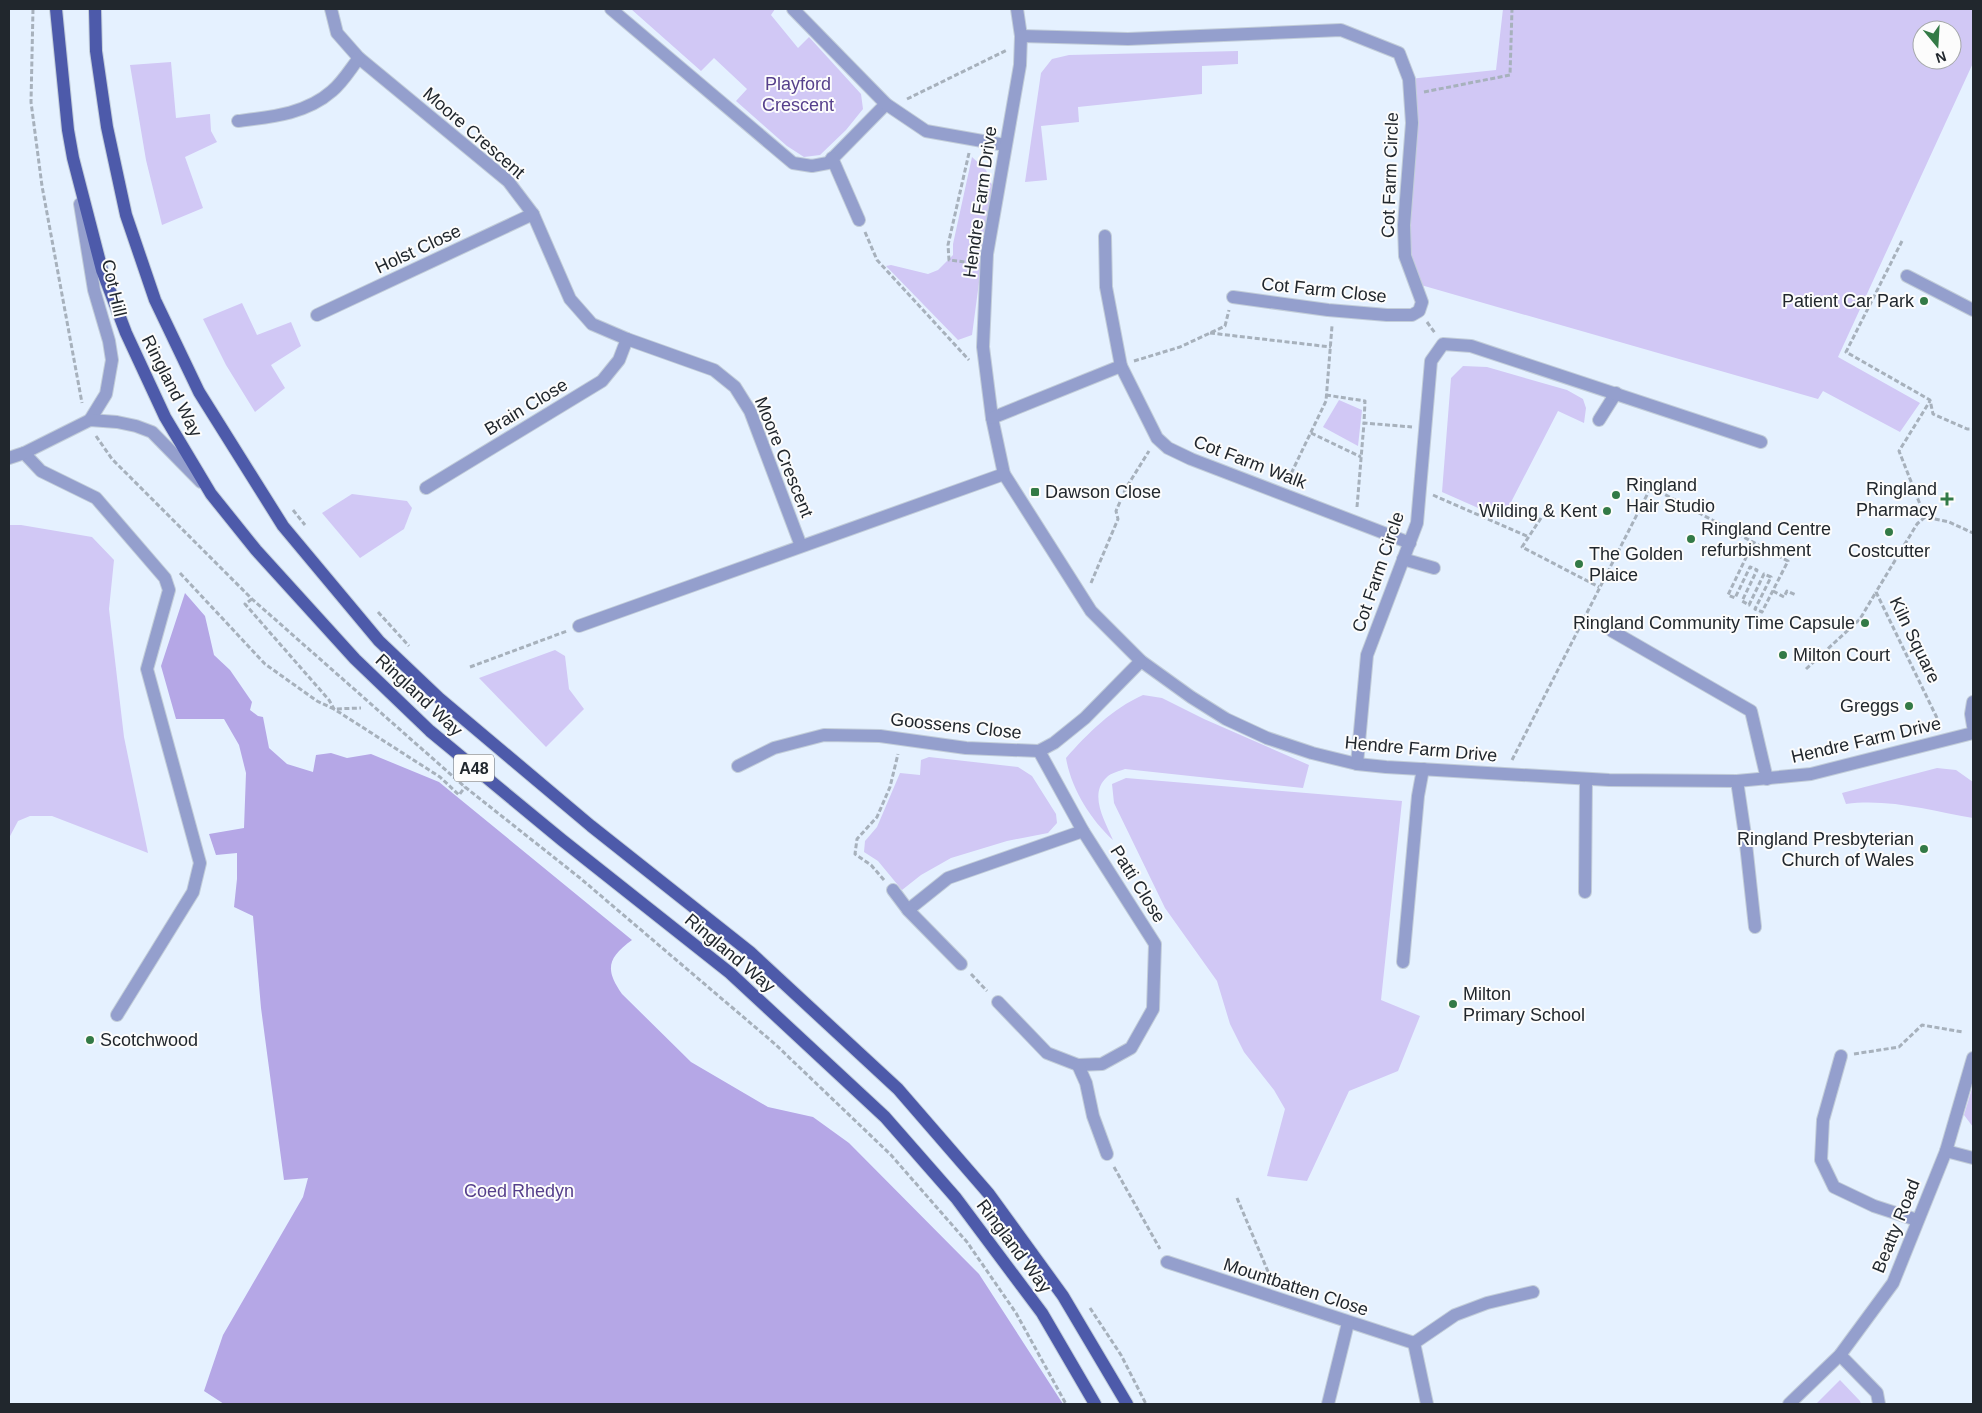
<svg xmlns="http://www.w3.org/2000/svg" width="1982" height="1413" viewBox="0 0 1982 1413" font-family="Helvetica,sans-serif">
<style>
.green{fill:#d1c8f5;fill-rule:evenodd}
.forest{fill:#b5a7e6}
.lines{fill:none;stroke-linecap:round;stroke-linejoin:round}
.minor-casing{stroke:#c2cdd9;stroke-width:14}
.major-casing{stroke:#c2cdd9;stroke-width:14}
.path{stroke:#a7b1bc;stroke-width:3;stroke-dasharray:5 2.5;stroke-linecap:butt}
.minor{stroke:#949fcd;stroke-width:12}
.major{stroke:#4d5aaa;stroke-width:12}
.poi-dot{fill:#337a46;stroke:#fcfcfc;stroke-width:2}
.labels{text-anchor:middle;stroke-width:4;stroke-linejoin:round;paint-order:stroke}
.shield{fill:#fcfcfc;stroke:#63676b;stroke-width:1}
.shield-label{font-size:16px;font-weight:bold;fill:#21272d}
.park-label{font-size:18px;fill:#56408c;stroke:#fcfcfc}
.street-label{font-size:18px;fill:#21272d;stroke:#fcfcfc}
.poi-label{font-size:18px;fill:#21272d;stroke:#fcfcfc;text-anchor:start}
</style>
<rect width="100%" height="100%" fill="#e5f1ff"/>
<g class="green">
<path d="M631 9H775L771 15 798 48 809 37 861 94 863 109 846 130 820 155 804 157 787 146 736 101 747 89 714 58 701 71Z"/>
<path d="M1503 9H1973V63L1838 357 1920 403 1900 432 1823 391 1818 399 1414 283 1405 256 1409 79 1496 70ZM1922 30H1952V60H1922Z"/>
<path d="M1238 51V64L1202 66V94L1078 107 1079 122 1041 126 1047 180 1025 182 1041 73 1052 59 1069 55Z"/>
<path d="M171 62 176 118 210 114 211 131 217 142 185 157 203 208 162 225 146 160 130 65Z"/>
<path d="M972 157 986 170 992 185 972 335 958 340 886 266 891 265 928 274 938 270 953 255V244Z"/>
<path d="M242 303 257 335 291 322 301 346 271 365 285 388 255 412 226 365 203 319Z"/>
<path d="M1463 366 1487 367 1567 390 1583 399 1586 408 1584 423 1558 411 1508 508 1498 505 1494 515 1442 492 1451 378Z"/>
<path d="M1339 400 1362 410 1358 446 1323 427Z"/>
<path d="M352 494 407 501 412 508 404 529 360 558 322 513Z"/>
<path d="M9 525H21L92 537 114 560 109 609 124 737 148 853 52 816H30L18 821 9 838Z"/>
<path d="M555 650 565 656 569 689 584 709 546 747 479 678Z"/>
<path d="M1143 695 1162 698 1204 719 1309 765 1303 788 1125 769C1120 771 1111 773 1107 777 1088 794 1105 821 1113 840 1090 819 1071 788 1066 758 1088 733 1112 709 1143 695Z"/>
<path d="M929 757 1018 767 1032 776 1056 814 1057 823 1048 833 1007 841 951 858 921 875 902 890 878 861 864 852 865 841 877 827 900 773 920 775 921 760Z"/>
<path d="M1937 768 1956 770 1973 782V818C1932 811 1888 798 1846 804L1842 793Z"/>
<path d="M1126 778 1402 801 1381 1000 1420 1016 1398 1071 1349 1091 1307 1181 1267 1176 1285 1109 1274 1090 1244 1052 1230 1024 1217 981 1165 908 1114 803 1112 784Z"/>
<path d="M1973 1085V1127L1964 1115Z"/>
<path d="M1840 1380 1860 1401 1861 1404H1816Z"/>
</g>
<path class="forest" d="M185 593 205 616 214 655 230 670 252 702 250 710 258 716 263 717 269 748 287 764 313 772 316 755 331 753 347 758 371 754 439 782 632 940C607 958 605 970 622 994L691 1062 768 1107 813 1117 849 1143 979 1274 1063 1404H224L204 1391 223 1335 303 1197 308 1178 284 1180 261 1008 253 916 234 907 237 879V853L216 855 209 834 244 828 246 773 239 745 224 719H176L161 666Z"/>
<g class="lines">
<defs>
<g id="minor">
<path d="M331 9 337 33 359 58 508 181 533 214 570 299 592 324 627 339 714 370 735 387 750 411 801 546"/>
<path d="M611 9 793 163 812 166 828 163 886 104"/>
<path d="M793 9 886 104 926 131 1005 145"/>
<path d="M1017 9 1021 36 1020 65 987 254 983 347 992 418 1004 474 1091 611 1141 661 1191 697 1226 719 1267 738 1312 753 1357 764 1386 767 1609 780 1737 781 1811 774 1973 733"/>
<path d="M1021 36 1128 39 1341 30 1399 53 1409 79 1412 123 1404 225 1405 256 1422 302 1419 311 1412 315H1387L1328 310 1233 297"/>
<path d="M238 121C271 117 306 114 332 91 343 82 351 68 359 58"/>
<path d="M832 158 859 220"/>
<path d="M80 204 94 290 109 341 112 360 106 394 90 420"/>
<path d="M1105 236 1106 287 1121 366 1157 438 1168 448 1191 459 1410 543"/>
<path d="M1907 276 1973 310"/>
<path d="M317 315 533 214"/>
<path d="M992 418 1121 366"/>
<path d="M1599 420 1616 393"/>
<path d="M24 453 41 471 96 498 165 578 169 590 147 669 200 863 193 892 117 1015"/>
<path d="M9 458 24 453 90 420 117 422 136 426 152 432 201 482"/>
<path d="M426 488 602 381 619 360 627 339"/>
<path d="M1403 559 1434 568"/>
<path d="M579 626 1004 474"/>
<path d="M1612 631 1751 711 1767 779"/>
<path d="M1973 702 1971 714 1973 726"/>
<path d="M1357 764 1367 655 1417 523 1431 361 1443 344 1471 346 1761 442"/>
<path d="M738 766 774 748 824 735 880 736 966 748 1039 751 1054 743 1085 718 1141 661"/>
<path d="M1737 781 1745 835 1755 927"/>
<path d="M893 890 908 910 948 878 1083 831"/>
<path d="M1585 892 1586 779"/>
<path d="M908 910 961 964"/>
<path d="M1403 962 1418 796 1423 769"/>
<path d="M998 1002 1047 1053 1078 1065 1102 1064 1131 1048 1153 1009 1155 944 1083 831 1039 751"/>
<path d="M1841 1056 1823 1120 1821 1160 1834 1187 1874 1206 1917 1220"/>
<path d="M1078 1065 1086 1083 1093 1116 1107 1154"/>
<path d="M1946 1151 1973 1158"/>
<path d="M1167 1262 1414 1343"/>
<path d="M1840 1355 1877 1393 1879 1404"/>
<path d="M1328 1404 1348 1323"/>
<path d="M1427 1404 1414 1343 1455 1315 1487 1303 1533 1292"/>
<path d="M1789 1404 1840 1355 1893 1283 1946 1151 1973 1058"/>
</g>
<g id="major">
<path d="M56 9 68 130 73 158 102 270 126 333 165 417 211 494 256 550 355 659 430 731 562 840 730 973 885 1117 956 1198 1042 1313 1095 1404"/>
<path d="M95 9 96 51 107 127 126 215 155 300 199 392 283 526 379 641 439 698 591 826 750 952 898 1089 989 1194 1063 1296 1127 1404"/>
</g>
</defs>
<use href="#minor" class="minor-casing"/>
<use href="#major" class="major-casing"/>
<g class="path">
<path d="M33 9 31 102 42 186 82 403"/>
<path d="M1424 92 1510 75 1512 9"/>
<path d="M907 99 1007 50"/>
<path d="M969 153 948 245 949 260 973 263"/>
<path d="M865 232 877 260 969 360"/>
<path d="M1902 241 1846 352 1930 400 1933 414 1967 429H1973"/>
<path d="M1427 322 1435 333"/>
<path d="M1210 333 1331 347"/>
<path d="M1134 361 1180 347 1225 326 1229 310"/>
<path d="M1326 395 1365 401 1364 423 1412 427"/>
<path d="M1311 433 1361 457"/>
<path d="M96 436 112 459 252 599 465 787 580 878 775 1044 891 1155 967 1242 1016 1313 1066 1404"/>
<path d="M1288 480 1326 401 1332 326"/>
<path d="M1433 495 1529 537"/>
<path d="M1357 507 1364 423"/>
<path d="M293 510 305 525"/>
<path d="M1925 517 1899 451 1930 401"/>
<path d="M1541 518 1522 547 1599 587"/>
<path d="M180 573 265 664 317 701 334 709 361 708"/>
<path d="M1091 583 1118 519 1116 511 1126 488 1149 451"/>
<path d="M1773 591 1784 597 1787 591 1796 595"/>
<path d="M252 599 245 604 329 700 334 709 440 777 459 795 465 787"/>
<path d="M378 612 409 646"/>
<path d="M470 667 567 631"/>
<path d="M1806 669 1860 619 1876 592"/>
<path d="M1937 718 1876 592 1917 524 1925 517 1949 522 1973 533"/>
<path d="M1512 760 1651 487 1788 561 1762 612 1755 609 1771 577 1764 574 1749 605 1742 601 1757 570 1750 567 1735 598 1728 595 1754 541"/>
<path d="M884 880 871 865 855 854 857 839 877 817 890 787 898 754"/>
<path d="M971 974 987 991"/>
<path d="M1854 1054 1899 1047 1922 1025 1963 1032"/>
<path d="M1114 1167 1160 1249"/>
<path d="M1237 1198 1272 1281"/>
<path d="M1090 1308 1121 1355 1146 1404"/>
</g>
<use href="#minor" class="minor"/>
<use href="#major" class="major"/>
</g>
<g class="poi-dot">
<circle cx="1924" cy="301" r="5"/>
<rect x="1030" y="487" width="10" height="10" rx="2.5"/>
<circle cx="1616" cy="495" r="5"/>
<path d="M1944.5 491.5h5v5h5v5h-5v5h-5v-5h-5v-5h5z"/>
<circle cx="1607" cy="511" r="5"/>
<circle cx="1889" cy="532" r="5"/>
<circle cx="1691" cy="539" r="5"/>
<circle cx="1579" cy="564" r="5"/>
<circle cx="1865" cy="623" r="5"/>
<circle cx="1783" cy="655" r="5"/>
<circle cx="1909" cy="706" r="5"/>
<circle cx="1924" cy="849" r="5"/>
<circle cx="1453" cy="1004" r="5"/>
<circle cx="90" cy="1040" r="5"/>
</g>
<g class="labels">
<rect class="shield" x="454" y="754.5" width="40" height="27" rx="4"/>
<g class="shield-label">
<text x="474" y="774">A48</text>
</g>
<g class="park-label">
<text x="798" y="90">Playford<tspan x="798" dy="21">Crescent</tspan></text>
<text x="519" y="1197">Coed Rhedyn</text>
</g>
<g class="street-label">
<text transform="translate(474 133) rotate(41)" y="6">Moore Crescent</text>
<text transform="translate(1390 175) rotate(-88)" y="6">Cot Farm Circle</text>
<text transform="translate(980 202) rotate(-82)" y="6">Hendre Farm Drive</text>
<text transform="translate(418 249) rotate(-25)" y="6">Holst Close</text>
<text transform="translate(114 288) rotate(77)" y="6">Cot Hill</text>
<text transform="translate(1324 290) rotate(6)" y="6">Cot Farm Close</text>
<text transform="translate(172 386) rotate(63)" y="6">Ringland Way</text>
<text transform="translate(526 407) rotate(-31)" y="6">Brain Close</text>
<text transform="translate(784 457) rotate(68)" y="6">Moore Crescent</text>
<text transform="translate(1250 462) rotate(21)" y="6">Cot Farm Walk</text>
<text transform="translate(1378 572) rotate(-71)" y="6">Cot Farm Circle</text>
<text transform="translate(1915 640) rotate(64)" y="6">Kiln Square</text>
<text transform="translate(419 695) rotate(43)" y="6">Ringland Way</text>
<text transform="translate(956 726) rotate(6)" y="6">Goossens Close</text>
<text transform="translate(1866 740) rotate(-13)" y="6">Hendre Farm Drive</text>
<text transform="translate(1421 749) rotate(5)" y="6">Hendre Farm Drive</text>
<text transform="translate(1138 884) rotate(58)" y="6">Patti Close</text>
<text transform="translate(730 953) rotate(40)" y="6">Ringland Way</text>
<text transform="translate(1896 1226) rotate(-68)" y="6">Beatty Road</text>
<text transform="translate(1014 1246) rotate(53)" y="6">Ringland Way</text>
<text transform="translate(1296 1287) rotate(18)" y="6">Mountbatten Close</text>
</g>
<g class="poi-label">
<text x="1914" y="307" text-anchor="end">Patient Car Park</text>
<text x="1626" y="491">Ringland<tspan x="1626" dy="21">Hair Studio</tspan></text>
<text x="1937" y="495" text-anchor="end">Ringland<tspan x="1937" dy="21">Pharmacy</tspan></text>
<text x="1045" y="498">Dawson Close</text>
<text x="1597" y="517" text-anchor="end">Wilding &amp; Kent</text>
<text x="1701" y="535">Ringland Centre<tspan x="1701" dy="21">refurbishment</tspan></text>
<text x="1889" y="557" text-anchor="middle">Costcutter</text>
<text x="1589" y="560">The Golden<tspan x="1589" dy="21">Plaice</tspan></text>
<text x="1855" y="629" text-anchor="end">Ringland Community Time Capsule</text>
<text x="1793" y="661">Milton Court</text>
<text x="1899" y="712" text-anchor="end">Greggs</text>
<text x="1914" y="845" text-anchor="end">Ringland Presbyterian<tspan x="1914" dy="21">Church of Wales</tspan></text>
<text x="1463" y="1000">Milton<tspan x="1463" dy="21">Primary School</tspan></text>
<text x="100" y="1046">Scotchwood</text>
</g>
</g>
<rect width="1982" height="1413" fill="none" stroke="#21272d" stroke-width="20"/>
<g transform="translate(1937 45) rotate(162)"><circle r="24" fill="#fcfcfc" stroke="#a4a7a9"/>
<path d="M0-4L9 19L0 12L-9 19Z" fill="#337a46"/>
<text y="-8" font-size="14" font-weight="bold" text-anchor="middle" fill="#21272d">N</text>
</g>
</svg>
